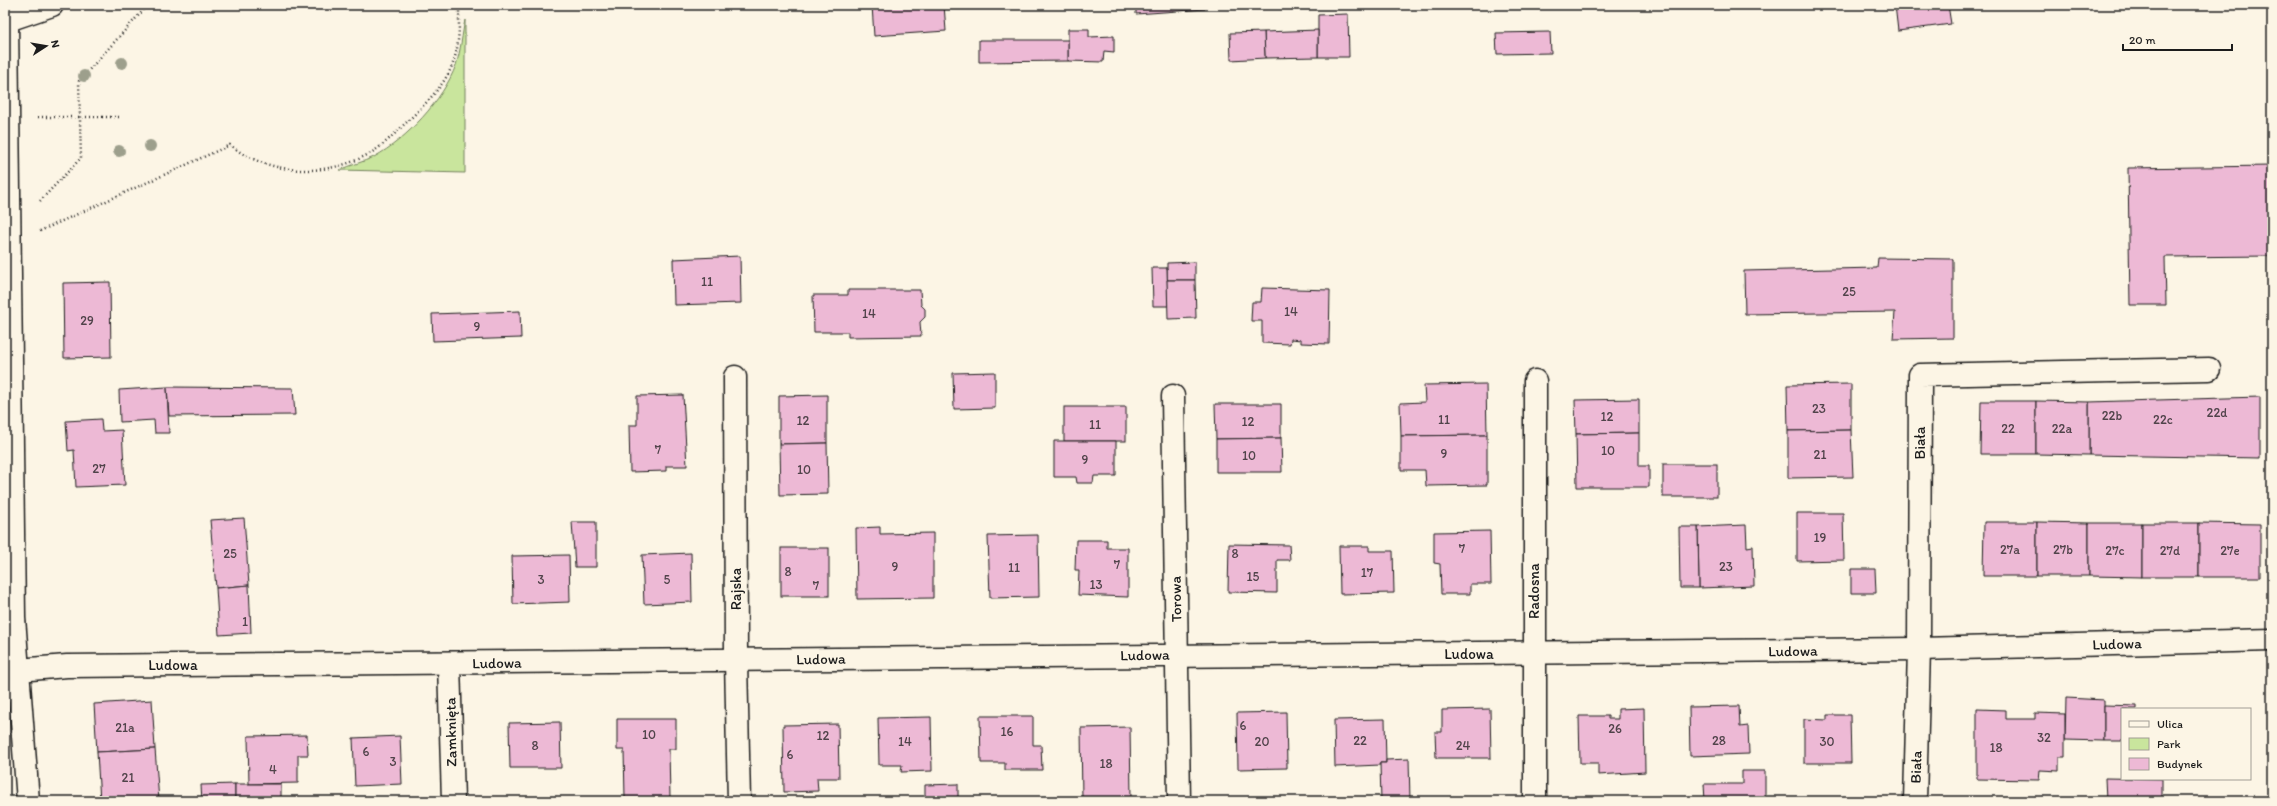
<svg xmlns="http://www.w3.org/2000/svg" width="2277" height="806" viewBox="0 0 2277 806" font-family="Itim,sans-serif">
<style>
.green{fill:#c9e59d;stroke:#72805c}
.building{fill:#edb9d5;stroke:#1c1c1c}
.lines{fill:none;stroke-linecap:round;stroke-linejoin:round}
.street-casing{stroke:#1c1c1c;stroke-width:25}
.path{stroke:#1c1c1c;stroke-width:2.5;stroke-dasharray:1 3;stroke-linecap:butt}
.street{stroke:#fcf5e5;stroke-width:22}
.tree{fill:#9d9f8c}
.labels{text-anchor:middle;stroke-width:3.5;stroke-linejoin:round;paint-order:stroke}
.number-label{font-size:13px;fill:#50434a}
.street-label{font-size:15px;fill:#1c1c1c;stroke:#fcf5e5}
</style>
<rect width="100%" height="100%" fill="#fcf5e5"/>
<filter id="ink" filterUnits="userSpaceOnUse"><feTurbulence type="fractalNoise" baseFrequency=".025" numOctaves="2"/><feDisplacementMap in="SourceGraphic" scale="8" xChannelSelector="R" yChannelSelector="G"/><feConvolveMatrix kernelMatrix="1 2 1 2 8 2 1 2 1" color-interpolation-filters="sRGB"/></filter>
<g filter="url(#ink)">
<path class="green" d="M465 20V173L340 170C351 165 363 162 374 157 407 139 443 100 456 65 461 50 462 34 465 20Z"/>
<g class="building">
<path d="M872 5H944L946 31 874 36Z"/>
<path d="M1136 5H1205V9L1136 14Z"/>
<path d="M1895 5H1948L1951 24 1898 31Z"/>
<path d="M1348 14 1349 57H1318V15Z"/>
<path d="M1068 29H1089V37L1114 36V52L1104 51 1103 62 1068 61Z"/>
<path d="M1318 30V57L1265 58 1264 32Z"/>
<path d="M1264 32 1265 58 1231 60 1230 33Z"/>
<path d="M1550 32 1551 53 1497 54 1496 33Z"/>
<path d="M979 40H1068V61L979 62Z"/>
<path d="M2272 166V256L2165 257 2166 305H2130L2128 168Z"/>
<path d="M740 256 741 303 674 305 673 259Z"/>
<path d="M1878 258 1953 259V338L1893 339 1895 312 1745 314 1744 271 1877 268Z"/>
<path d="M1195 262V280H1167V263Z"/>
<path d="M1152 268H1167L1168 306H1153Z"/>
<path d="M1167 280H1195L1196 318 1168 319Z"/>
<path d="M110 282 111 357 64 358 63 283Z"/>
<path d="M1262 288 1330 290 1329 344 1301 343V340L1291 339 1290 344 1262 343V321H1251L1252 302H1261Z"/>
<path d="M848 290H920L921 305 925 309V317L920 322 921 336 848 337V332H814L813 295H848Z"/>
<path d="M520 311 521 338 433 341 432 314Z"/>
<path d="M995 372V408L954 409 953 373Z"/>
<path d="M1486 384 1487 435 1401 436 1400 403 1425 402 1424 385Z"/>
<path d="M1851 384V430L1788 431 1787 385Z"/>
<path d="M167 387 169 433H155L154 420 120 422 119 390Z"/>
<path d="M167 387 293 388 295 415 169 416Z"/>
<path d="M683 395 687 466H666V471L630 472 629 425H637V396Z"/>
<path d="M827 395V443L779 444V396Z"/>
<path d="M2260 397V458L2089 455V402Z"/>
<path d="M1639 399V433L1576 434 1575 400Z"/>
<path d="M1981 401H2036V454H1980Z"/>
<path d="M2036 401 2089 402V455L2036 454Z"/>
<path d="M1215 404H1281V438L1216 439Z"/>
<rect x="1064" y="407" width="62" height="34"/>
<path d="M101 419 102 431 122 430 125 485 76 487 74 450 68 451 66 421Z"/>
<path d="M1851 430 1853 477 1788 478V431Z"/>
<path d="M1639 433V466H1649V487H1577L1576 434Z"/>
<path d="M1487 435V485L1426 486 1425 470H1401V436Z"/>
<path d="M1281 438 1282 472H1216V439Z"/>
<path d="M1054 441H1116V476H1094L1093 483H1077L1076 477H1054Z"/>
<path d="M827 443 828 494 780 495 779 444Z"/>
<rect x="1663" y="464" width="54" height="33"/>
<path d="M1797 513H1843L1844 560 1797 561Z"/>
<path d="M244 518 249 585 216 588 210 520Z"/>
<path d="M572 522H596V567H575Z"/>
<path d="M1984 522H2037V576H1983Z"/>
<path d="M2037 522 2089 523V576H2037Z"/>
<path d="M2089 523H2142V577L2089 576Z"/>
<rect x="2142" y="523" width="57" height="54"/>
<path d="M2199 523 2260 524V577H2199Z"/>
<path d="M1746 525 1747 547 1753 546 1754 586 1699 588 1698 527Z"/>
<path d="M880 527V534L933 533V598L857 599 856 528Z"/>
<path d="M1679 527H1698L1699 588H1680Z"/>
<path d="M1490 531 1491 584H1470V594H1441L1440 564 1434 563V532Z"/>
<path d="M1038 535 1039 597 990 598 988 536Z"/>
<path d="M1076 540H1107V548H1128V597L1078 595 1079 570H1075Z"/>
<path d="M1229 544 1289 545 1290 560H1277V593L1228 592Z"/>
<path d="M1339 546H1369V551H1393L1394 593 1340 594Z"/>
<rect x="781" y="548" width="48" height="48"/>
<path d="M691 553 692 602 644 604 642 555Z"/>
<path d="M569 555 570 602 513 604 512 556Z"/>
<path d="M1851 569H1875L1876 593H1851Z"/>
<path d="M249 585 251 633 219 635 216 588Z"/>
<path d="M2066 698 2104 700V741L2065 740Z"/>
<path d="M152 700 155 749 97 752 94 704Z"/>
<path d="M2104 705 2137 706V709H2122V741H2104Z"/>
<path d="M1739 706 1740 727 1748 726 1749 754 1690 756 1689 707Z"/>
<path d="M1644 708 1645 772 1598 775V763H1580L1579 716H1608V719H1618V709Z"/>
<path d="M1490 709 1491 758H1436L1435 732H1442V710Z"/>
<path d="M1977 709 2006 710V719H2035V713L2065 714V757H2059V771L2040 770 2039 780 1977 779Z"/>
<path d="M1286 712 1287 768 1238 769 1237 713Z"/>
<path d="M1827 715H1850L1851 763H1804V719L1827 720Z"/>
<path d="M980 716H1033V745H1041L1042 770H1005V763H981Z"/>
<path d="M931 717 932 771 901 772 902 765H879L878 718Z"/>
<path d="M617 719H676V749H669L670 798H625L624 750H617Z"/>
<path d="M1385 719 1386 763H1380V765L1335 767 1334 720Z"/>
<path d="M560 722 561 768H510L509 723Z"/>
<path d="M838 724 839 778H817L818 791 784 792 783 725Z"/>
<path d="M1130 727 1131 799H1082L1081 728Z"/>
<path d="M307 735 308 755H298V783L249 784 248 736Z"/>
<path d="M400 736 402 784 355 786 353 738Z"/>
<path d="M155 749 159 801H100L97 752Z"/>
<path d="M1409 759 1410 801H1381L1380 763H1386V760Z"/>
<path d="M1742 771H1765V801H1705L1704 784H1742Z"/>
<path d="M2105 778 2162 779V800L2106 801Z"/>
<path d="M235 784V801H202L201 785Z"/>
<rect x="235" y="784" width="46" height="17"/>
<path d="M958 784V801H925V785Z"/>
</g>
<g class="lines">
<defs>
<g id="street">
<path d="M5 21 52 5"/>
<path d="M7 21 14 618 28 801"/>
<path d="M735 377 736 660 739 801"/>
<path d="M1535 381V801"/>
<path d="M1173 396 1179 801"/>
<path d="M449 663 453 801"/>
<path d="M18 670 67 666 1919 649 2272 640"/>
<path d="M1915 801 1919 649 1920 375 2209 369"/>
</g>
</defs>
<use href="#street" class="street-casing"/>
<g class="path">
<path d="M38 117H119"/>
<path d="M40 201 81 158 79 81 148 5"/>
<path d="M40 231 230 145C267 174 322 178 365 156 382 148 396 132 409 120 425 104 442 88 451 68 460 48 459 26 459 5"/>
</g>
<use href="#street" class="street"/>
</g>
<g class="tree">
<circle cx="122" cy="63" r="6"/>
<circle cx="84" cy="76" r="6"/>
<circle cx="150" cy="146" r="6"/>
<circle cx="119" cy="151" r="6"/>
</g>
</g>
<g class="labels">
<g class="number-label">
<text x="707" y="286">11</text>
<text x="1849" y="296">25</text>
<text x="1291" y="316">14</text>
<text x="869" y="318">14</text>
<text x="87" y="325">29</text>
<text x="477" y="331">9</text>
<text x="1819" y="413">23</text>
<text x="2217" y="417">22d</text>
<text x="2112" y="420">22b</text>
<text x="1607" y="421">12</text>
<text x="1444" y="424">11</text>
<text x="2163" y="424">22c</text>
<text x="803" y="425">12</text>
<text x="1248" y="426">12</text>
<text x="1095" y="429">11</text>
<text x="2008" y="433">22</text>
<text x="2062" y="433">22a</text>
<text x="658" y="454">7</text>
<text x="1608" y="455">10</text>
<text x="1444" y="458">9</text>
<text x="1820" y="459">21</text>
<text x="1249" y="460">10</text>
<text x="1085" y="464">9</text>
<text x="99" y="473">27</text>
<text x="804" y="474">10</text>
<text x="1820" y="542">19</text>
<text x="1462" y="553">7</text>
<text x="2010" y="554">27a</text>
<text x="2063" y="554">27b</text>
<text x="2115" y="555">27c</text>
<text x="2170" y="555">27d</text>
<text x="2230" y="555">27e</text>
<text x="230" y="558">25</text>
<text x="1235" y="558">8</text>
<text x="1117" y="569">7</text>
<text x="895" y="571">9</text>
<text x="1726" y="571">23</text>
<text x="1014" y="572">11</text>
<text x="788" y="576">8</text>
<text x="1367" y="577">17</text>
<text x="1253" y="581">15</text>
<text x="541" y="584">3</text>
<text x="667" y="584">5</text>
<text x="1096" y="589">13</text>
<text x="816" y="590">7</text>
<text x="245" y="626">1</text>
<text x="1243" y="730">6</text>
<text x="125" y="732">21a</text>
<text x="1615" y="733">26</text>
<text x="1007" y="736">16</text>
<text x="649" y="739">10</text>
<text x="823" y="740">12</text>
<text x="2044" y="742">32</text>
<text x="1360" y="745">22</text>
<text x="1719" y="745">28</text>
<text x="905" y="746">14</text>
<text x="1262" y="746">20</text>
<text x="1827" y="746">30</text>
<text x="535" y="750">8</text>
<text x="1463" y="750">24</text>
<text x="1996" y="752">18</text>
<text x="366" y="756">6</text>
<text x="790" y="759">6</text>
<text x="393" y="766">3</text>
<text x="1106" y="768">18</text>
<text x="273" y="774">4</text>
<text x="128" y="782">21</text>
</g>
<g class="street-label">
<text transform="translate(1920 443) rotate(-90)" y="5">Biała</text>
<text transform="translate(736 589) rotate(-90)" y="5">Rajska</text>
<text transform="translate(1534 591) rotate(-90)" y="5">Radosna</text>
<text transform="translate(1176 599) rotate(-91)" y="5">Torowa</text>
<text transform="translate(2117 644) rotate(-2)" y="5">Ludowa</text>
<text transform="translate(1793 651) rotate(-1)" y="5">Ludowa</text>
<text x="1469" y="659">Ludowa</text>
<text transform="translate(1145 655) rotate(-1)" y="5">Ludowa</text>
<text transform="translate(821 659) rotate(-1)" y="5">Ludowa</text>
<text transform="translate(497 663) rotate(-1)" y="5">Ludowa</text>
<text x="173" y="670">Ludowa</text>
<text transform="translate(451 732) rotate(-91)" y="5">Zamknięta</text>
<text transform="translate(1916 767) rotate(-88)" y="5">Biała</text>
</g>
</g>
<rect width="2277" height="806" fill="none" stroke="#fcf5e5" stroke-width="20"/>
<rect x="10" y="10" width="2257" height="786" fill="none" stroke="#1c1c1c" stroke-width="1.5" filter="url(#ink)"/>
<rect x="2121" y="708" width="130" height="72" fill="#fcf5e5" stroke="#a29e95"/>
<rect x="2129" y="721" width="20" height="6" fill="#fcf5e5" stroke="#a29e95"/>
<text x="2157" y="728" font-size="12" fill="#1c1c1c">Ulica</text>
<rect x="2129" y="738" width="20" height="12" fill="#c9e59d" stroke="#a29e95"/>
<text x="2157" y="748" font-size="12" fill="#1c1c1c">Park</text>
<rect x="2129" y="758" width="20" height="12" fill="#edb9d5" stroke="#a29e95"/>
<text x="2157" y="768" font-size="12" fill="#1c1c1c">Budynek</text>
<g transform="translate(46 46) rotate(78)" stroke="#fcf5e5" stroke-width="3" paint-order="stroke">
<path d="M0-3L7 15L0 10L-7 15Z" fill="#1c1c1c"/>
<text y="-6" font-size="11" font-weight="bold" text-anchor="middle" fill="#1c1c1c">N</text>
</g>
<path d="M2123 44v6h109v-6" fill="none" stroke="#1c1c1c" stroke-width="2"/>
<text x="2129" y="44" font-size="12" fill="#1c1c1c" stroke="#fcf5e5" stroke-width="3" paint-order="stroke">20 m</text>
</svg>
